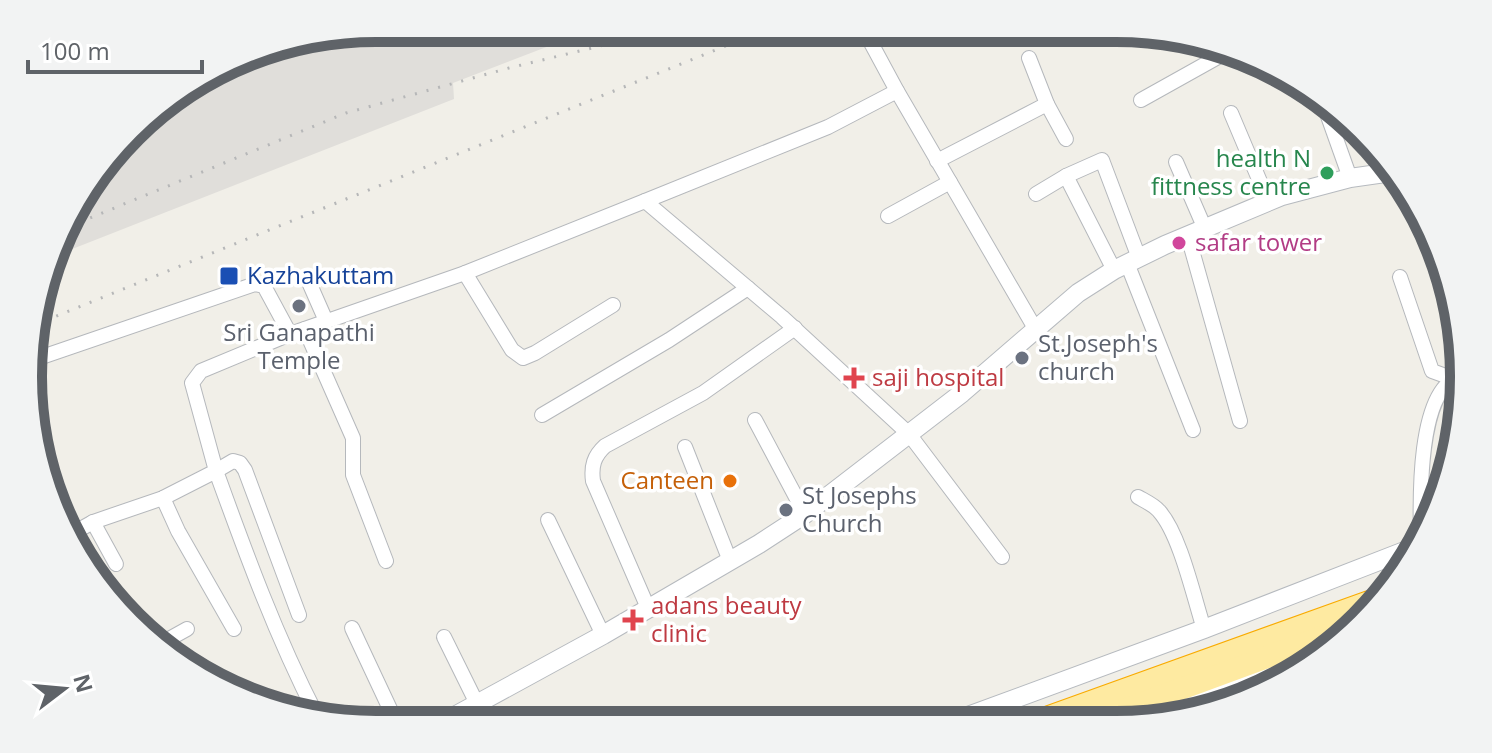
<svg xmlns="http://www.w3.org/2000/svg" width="1492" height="753" viewBox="0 0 1492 753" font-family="'Open Sans',sans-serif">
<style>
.industrial{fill:#e0deda}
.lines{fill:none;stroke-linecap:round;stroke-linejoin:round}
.minor-casing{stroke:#b5b8bc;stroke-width:16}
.secondary-casing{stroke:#b6babf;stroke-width:20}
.trunk-casing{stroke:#f9ab00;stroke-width:24}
.minor{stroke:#fff;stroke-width:14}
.secondary{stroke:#fff;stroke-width:18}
.trunk{stroke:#feeaa1;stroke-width:22}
.rail{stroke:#b6b7b8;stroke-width:3;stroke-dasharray:2 10;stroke-linecap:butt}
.leisure-dot{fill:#2e9e5b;stroke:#fff;stroke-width:3}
.hotel-dot{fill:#d1479c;stroke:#fff;stroke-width:3}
.transit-dot{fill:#1a4fb4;stroke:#fff;stroke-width:3}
.worship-dot{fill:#6b7280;stroke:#fff;stroke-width:3}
.health-dot{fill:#e0444e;stroke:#fff;stroke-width:3}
.food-dot{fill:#e8710a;stroke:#fff;stroke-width:3}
.labels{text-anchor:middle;stroke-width:7;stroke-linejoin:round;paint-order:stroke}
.leisure-label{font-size:24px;fill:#27864d;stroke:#fff;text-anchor:end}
.hotel-label{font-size:24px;fill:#b23c85;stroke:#fff;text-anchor:start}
.transit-label{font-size:24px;fill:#164399;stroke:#fff;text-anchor:start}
.worship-label{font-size:24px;fill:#5b616d;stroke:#fff;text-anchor:start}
.health-label{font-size:24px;fill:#be3a42;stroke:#fff;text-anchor:start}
.food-label{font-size:24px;fill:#c56008;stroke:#fff;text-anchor:end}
.rim{fill:none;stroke:#5f6368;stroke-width:10}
</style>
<rect width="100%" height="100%" fill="#f1efe8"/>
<path class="industrial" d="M377 28H596L453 83 454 99 57 255 86 183 164 100 264 47Z"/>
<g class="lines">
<defs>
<g id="minor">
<path d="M863 28 897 91"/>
<path d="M1141 100 1227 52"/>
<path d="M1047 104 1066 139"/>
<path d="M1324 105 1350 178"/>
<path d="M1231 113 1269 203"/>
<path d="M937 161 1047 104 1029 58"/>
<path d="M1176 162 1205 229"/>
<path d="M1066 176 1114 270"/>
<path d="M1036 194 1066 176 1102 160 1139 258"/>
<path d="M645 201 828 127 897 91 1036 330"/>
<path d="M888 216 950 182"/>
<path d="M1188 236 1240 421"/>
<path d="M1127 263 1193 430"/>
<path d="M465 273 512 350 523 358 535 353 613 305"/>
<path d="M1400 277 1432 371 1454 379"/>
<path d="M308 280 326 321"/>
<path d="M305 329 353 438V475L386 561"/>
<path d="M33 360 255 284 264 286 290 334"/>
<path d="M542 415 669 340 748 288"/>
<path d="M755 420 805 514"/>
<path d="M685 447 730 561"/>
<path d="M1138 497C1145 501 1154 505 1159 511 1180 534 1194 598 1204 629"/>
<path d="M163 498 178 531 234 629"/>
<path d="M548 520 603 635"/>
<path d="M93 522 116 564"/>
<path d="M68 536 93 522 163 498 216 471 192 383 201 371 290 334 465 273 645 201 782 317 909 434 1002 557"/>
<path d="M1421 539C1420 503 1417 388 1460 377"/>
<path d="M648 608 593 481C591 466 594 456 605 446L703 393 795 328"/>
<path d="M299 615 245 470 240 463 233 461 216 471C246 554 276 636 316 714"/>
<path d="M352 628 397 724"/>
<path d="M444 637 487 724"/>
<path d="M160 644 187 629"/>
</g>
<g id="secondary">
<path d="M1191 696 1332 647"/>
<path d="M1144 722 1208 699"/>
<path d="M949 723 1204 629 1415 547"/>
<path d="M440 724 603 635 759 544 805 514 962 393 1078 293 1114 270 1165 245 1282 196 1350 178 1392 172"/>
</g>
<g id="trunk">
<path d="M1035 722 1369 602"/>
<path d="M1091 722 1349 627"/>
</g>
</defs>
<use href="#minor" class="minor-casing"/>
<use href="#secondary" class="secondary-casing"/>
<use href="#trunk" class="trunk-casing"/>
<use href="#minor" class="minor"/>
<use href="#secondary" class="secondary"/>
<use href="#trunk" class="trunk"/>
<g class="rail">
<path d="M68 227 346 113 509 68 675 28"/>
<path d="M34 325 770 28"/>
</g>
</g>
<circle class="leisure-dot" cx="1327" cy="173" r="8"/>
<circle class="hotel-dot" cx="1179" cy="243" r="8"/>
<rect class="transit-dot" x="219" y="266" width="20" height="20" rx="4"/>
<g class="worship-dot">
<circle cx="299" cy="306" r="8"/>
<circle cx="1022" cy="358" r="8"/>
<circle cx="786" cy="510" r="8"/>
</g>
<g class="health-dot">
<path d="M850 366h8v8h8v8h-8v8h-8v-8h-8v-8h8z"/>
<path d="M629 608h8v8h8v8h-8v8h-8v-8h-8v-8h8z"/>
</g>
<circle class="food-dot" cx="730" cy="481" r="8"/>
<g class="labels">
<g class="leisure-label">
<text x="1311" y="167">health N<tspan x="1311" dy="28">fittness centre</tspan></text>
</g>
<g class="hotel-label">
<text x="1195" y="251">safar tower</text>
</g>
<g class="transit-label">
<text x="247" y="284">Kazhakuttam</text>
</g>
<g class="worship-label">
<text x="299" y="341" text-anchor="middle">Sri Ganapathi<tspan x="299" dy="28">Temple</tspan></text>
<text x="1038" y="352">St.Joseph's<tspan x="1038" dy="28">church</tspan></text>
<text x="802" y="504">St Josephs<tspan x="802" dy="28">Church</tspan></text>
</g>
<g class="health-label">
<text x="872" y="386">saji hospital</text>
<text x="651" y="614">adans beauty<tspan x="651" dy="28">clinic</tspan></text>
</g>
<g class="food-label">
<text x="714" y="489">Canteen</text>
</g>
</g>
<path d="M0 0H1492V753H0ZM376 42H1116A334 334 0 0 1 1450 376V377A334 334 0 0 1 1116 711H376A334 334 0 0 1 42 377V376A334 334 0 0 1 376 42Z" fill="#f2f3f3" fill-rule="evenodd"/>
<path class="rim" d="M376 42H1116A334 334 0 0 1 1450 376V377A334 334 0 0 1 1116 711H376A334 334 0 0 1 42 377V376A334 334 0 0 1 376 42Z"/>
<g transform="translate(64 689) rotate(74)" stroke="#ffffff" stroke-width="6" paint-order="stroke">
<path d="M0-6L14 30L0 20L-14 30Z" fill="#5f6368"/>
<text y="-12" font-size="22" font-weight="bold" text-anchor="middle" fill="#5f6368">N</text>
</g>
<path d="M28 60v12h174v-12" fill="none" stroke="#5f6368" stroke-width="4"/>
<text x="40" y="60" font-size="24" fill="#5f6368" stroke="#ffffff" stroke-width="6" paint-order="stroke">100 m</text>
</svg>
